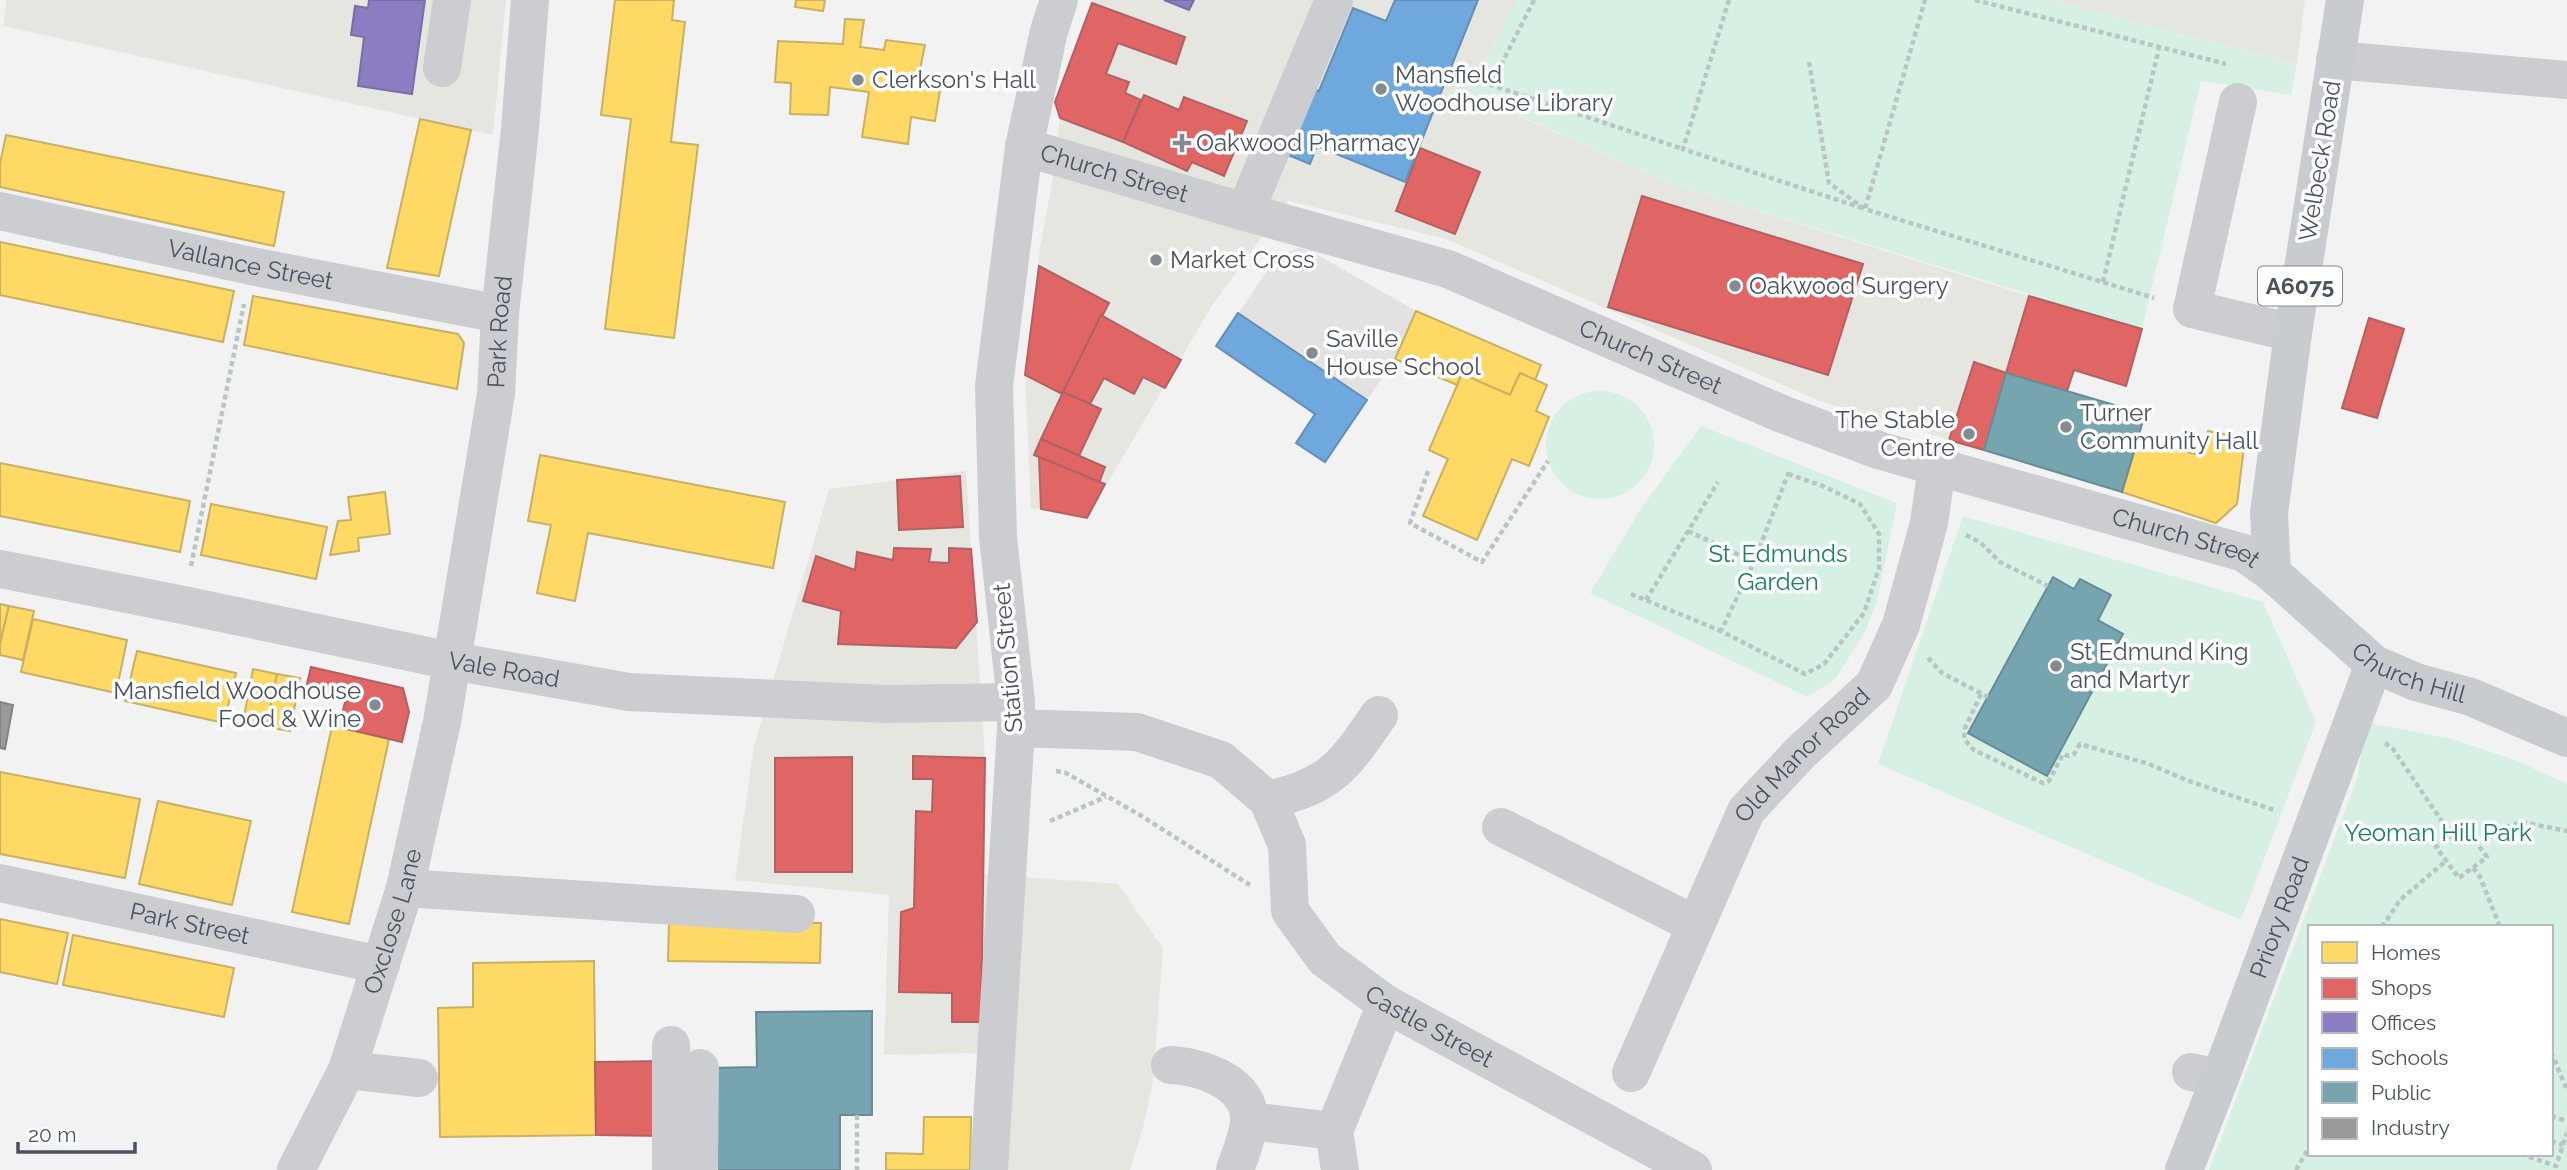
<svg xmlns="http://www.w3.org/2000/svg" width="2567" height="1170" viewBox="0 0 2567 1170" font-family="Raleway,sans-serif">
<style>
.commercial{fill:#e6e6e1}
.education{fill:#e3e2e3}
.green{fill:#d7f0e4;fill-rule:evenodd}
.homes{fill:#ffd966;stroke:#c8b064;stroke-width:2}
.shops{fill:#e06666;stroke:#b36064;stroke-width:2}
.offices{fill:#8e7cc3;stroke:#796fa5;stroke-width:2}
.schools{fill:#6fa8dc;stroke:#648eb6;stroke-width:2}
.public{fill:#76a5af;stroke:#688c97;stroke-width:2}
.industry{fill:#999;stroke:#818488;stroke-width:2}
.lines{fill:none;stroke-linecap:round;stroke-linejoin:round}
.path{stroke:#b9c5c2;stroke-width:4.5;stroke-dasharray:5 3.5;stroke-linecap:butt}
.minor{stroke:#cccdd0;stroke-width:38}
.major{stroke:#c8cbcf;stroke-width:38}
.poi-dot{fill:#848a92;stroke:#fff;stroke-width:2.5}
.labels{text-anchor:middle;stroke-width:7;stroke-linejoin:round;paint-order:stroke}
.shield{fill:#fff;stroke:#80868f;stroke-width:2}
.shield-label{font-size:23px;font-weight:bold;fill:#49525f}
.poi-label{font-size:24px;fill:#49525f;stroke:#fff;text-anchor:start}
.street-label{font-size:24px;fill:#49525f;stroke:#fff}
.park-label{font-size:24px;fill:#198158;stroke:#fff}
</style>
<rect width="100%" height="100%" fill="#f2f2f2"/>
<g class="commercial">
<path d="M7 0H506L493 135 3 26Z"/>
<path d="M1094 0H1518L1467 93 1669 183 2029 296 1984 450 1820 401 1446 239 1288 201 1213 304 1087 518 1031 508 1025 375 1040 248 1053 177 1060 118 1055 102Z"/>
<path d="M2050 0H2305L2297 64Z"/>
<path d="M966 471 985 758 983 874 1118 884 1163 948 1153 1081 1143 1128 1130 1170H974L979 1053 884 1055 889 895 735 880 754 746 829 489Z"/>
</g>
<path class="education" d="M1298 248 1309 250 1416 311 1395 359 1325 462 1296 443 1315 413 1216 346 1271 265 1279 256Z"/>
<g class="green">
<path d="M1518 0H2050L2297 64 2291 95 2201 81 2142 329 1669 183 1467 92Z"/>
<circle cx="1600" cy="445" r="54"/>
<path d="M1701 426 1897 503 1877 601 1865 632 1836 678 1808 697 1590 593 1642 507Z"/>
<path d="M1963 516 2263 602 2316 722 2241 920 1878 764Z"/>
<path d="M2365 722 2452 739 2515 760 2567 784V1170H2209L2358 776ZM2310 927H2551V1154H2310Z"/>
</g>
<g class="homes">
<path d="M615 0H674L672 20 685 22 671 142 698 145 674 338 605 329 631 119 601 115Z"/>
<path d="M796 0H825L823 11 795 7Z"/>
<path d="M845 19 864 20 860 47 884 50 886 40 925 45 919 74 942 78 935 121 911 117 908 144 862 137 869 92 830 87 828 115 790 114 791 83 775 82 778 41 843 44Z"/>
<path d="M420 119 471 130 439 276 387 268Z"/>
<path d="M6 135 284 192 274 246 0 187V164Z"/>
<path d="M0 242 234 291 223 342 0 295Z"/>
<path d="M253 296 458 334 464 343 457 389 244 345Z"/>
<path d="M1416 311 1541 365 1535 380 1520 373 1510 395 1462 374 1457 385 1395 359Z"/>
<path d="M1520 373 1547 385 1536 411 1549 417 1529 466 1512 459 1477 540 1423 516 1448 459 1429 450 1462 374 1510 395Z"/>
<path d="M2208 431 2245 438 2237 504 2216 523 2122 492 2138 440 2203 456Z"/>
<path d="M540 455 785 502 773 568 588 533 575 601 537 593 551 525 528 521Z"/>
<path d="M0 463 190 501 180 552 0 516Z"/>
<path d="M385 492 390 534 358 538 359 551 330 555 338 521 351 520 348 497Z"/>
<path d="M211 504 327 527 316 579 201 555Z"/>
<path d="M0 604 9 606 0 644Z"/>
<path d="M9 606 34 611 23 660 0 655V644Z"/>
<path d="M33 619 127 640 116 693 21 672Z"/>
<path d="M137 651 236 673 224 723 125 701Z"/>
<path d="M253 669 277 674 266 727 243 722Z"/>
<path d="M277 674 300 678 290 731 266 727Z"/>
<path d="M332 726 389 739 349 924 292 912Z"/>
<path d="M0 772 140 799 125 878 0 854Z"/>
<path d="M158 801 251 821 232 905 139 884Z"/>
<path d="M0 919 68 933 57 984 0 972Z"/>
<path d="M669 921 821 923 820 963 668 961Z"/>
<path d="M73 935 234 968 224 1017 63 985Z"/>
<path d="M594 961 596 1135 440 1137 438 1008 473 1007V963Z"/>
<path d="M924 1117H971L970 1170H886V1153L923 1154Z"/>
</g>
<g class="shops">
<path d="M1092 3 1185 37 1176 64 1118 43 1106 74 1129 82 1125 93 1141 100 1123 142 1060 118 1055 102Z"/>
<path d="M1144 95 1179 110 1184 97 1247 121 1224 176 1192 162 1187 171 1123 142Z"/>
<path d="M1420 148 1480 172 1455 234 1396 211Z"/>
<path d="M1642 196 1863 264 1828 375 1608 307Z"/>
<path d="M1039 266 1109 303 1062 394 1025 375Z"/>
<path d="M2029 296 2142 329 2126 386 2074 370 2067 391 2006 373Z"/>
<path d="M1101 315 1181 360 1165 388 1143 377 1134 394 1104 378 1090 404 1063 392Z"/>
<path d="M2369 318 2404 329 2377 418 2342 408Z"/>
<path d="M1974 362 2006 373 1984 450 1949 440Z"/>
<path d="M1063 392 1101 409 1079 456 1041 439Z"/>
<path d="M1041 439 1105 467 1099 483 1034 455Z"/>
<path d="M1039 457 1105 484 1087 518 1041 509Z"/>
<path d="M960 476 963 527 899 530 897 480Z"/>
<path d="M894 548 931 549 929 562 949 563V548L971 549 977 622 956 648 838 644 841 611 803 601 816 556 855 570 857 552 893 560Z"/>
<path d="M311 667 403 688 409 712 402 742 339 727 346 698 306 688Z"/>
<path d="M913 756 985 758 981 1022H952V993L899 992 901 912 914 908 916 811 932 812 933 779H913Z"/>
<path d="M852 757V872H775V758Z"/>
<path d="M664 1061 665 1136 596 1135 595 1062Z"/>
</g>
<g class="offices">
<path d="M369 0H425L412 94 358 86 364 37 351 35 355 6 368 8Z"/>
<path d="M1164 0H1194L1189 10Z"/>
</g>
<g class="schools">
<path d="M1395 0H1478L1405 182 1317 146 1310 164 1283 153 1309 87 1319 91 1353 8 1386 21Z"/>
<path d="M1238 313 1367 400 1325 462 1296 443 1315 414 1216 346Z"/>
</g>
<g class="public">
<path d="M2006 373 2145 414 2122 492 1984 450Z"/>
<path d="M2053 577 2074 589 2080 579 2111 595 2098 620 2123 634 2047 776 1968 733Z"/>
<path d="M872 1011V1115H840V1170H711L710 1068 757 1067 756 1012Z"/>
</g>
<path class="industry" d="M0 702 13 705 5 749 0 748Z"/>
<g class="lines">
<g class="path">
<path d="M1534 0 1491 85 1683 149"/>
<path d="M1729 0 1683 149 1865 209 1925 0"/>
<path d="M1975 0 2226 64"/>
<path d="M1809 62 1829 183 1865 209 2154 298"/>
<path d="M2103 282 2159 48"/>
<path d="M1428 471 1410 523 1482 562 1548 461"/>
<path d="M1788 474 1823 486 1860 504 1879 534V568L1864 613 1824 664 1805 674 1721 631 1754 562Z"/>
<path d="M1688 531 1754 562"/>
<path d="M1966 535 1981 543 2000 562 2048 586"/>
<path d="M191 566 244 304"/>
<path d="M1631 594 1721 631"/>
<path d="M1646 600 1718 482"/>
<path d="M1928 658 1942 673 1988 697"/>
<path d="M1981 694 1965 728 1964 739 1974 750 2043 783 2049 781 2063 754 2069 756 2074 754 2080 744 2149 764 2186 780 2277 811"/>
<path d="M2385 743 2393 749 2452 836"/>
<path d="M1056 771 1066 773 1140 815 1250 885"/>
<path d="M1050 821 1106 797"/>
<path d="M2464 826 2487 857 2459 878 2436 847Z"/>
<path d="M2474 839 2521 822 2567 831"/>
<path d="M2473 868 2480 877 2500 927"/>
<path d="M2382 927 2400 900 2446 861"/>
<path d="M2551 1052 2567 1090"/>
<path d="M857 1115V1170"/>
<path d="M2551 1116 2567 1121"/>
<path d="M2551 1141 2563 1145"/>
<path d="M2521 1154 2556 1166 2567 1133"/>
<path d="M2296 1170 2310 1146"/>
</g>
<g class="minor">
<path d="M2335 60 2567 80"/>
<path d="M442 68 452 0"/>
<path d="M2238 102 2192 309 2293 333"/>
<path id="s1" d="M1024 147 1245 212 1448 269 1782 414 1878 450 2244 553 2272 573"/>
<path id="s2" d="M0 211 251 266 500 314"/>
<path d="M1245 212 1334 0"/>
<path id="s3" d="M0 569 183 605 452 661 629 692 885 704 1016 702"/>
<path id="s4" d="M1016 728 1137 732 1221 760 1268 800 1287 845 1290 911 1325 959 1386 1004 1693 1170"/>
<path d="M1268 800C1331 786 1344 766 1379 715"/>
<path id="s5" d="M1501 827 1696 925 1746 811 1800 753 1874 685 1901 625 1929 523 1937 467"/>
<path id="s6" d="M0 883 381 965"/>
<path d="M405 888 796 914"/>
<path d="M671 1045V1170"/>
<path d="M1170 1065C1202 1066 1253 1084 1249 1123 1247 1139 1240 1155 1235 1170"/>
<path d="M347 1070 419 1078"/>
<path d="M2191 1072 2220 1078"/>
<path d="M1631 1073 1696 925"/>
<path d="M1249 1121 1334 1131"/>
<path id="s7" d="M296 1170 347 1070 405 888 442 722 496 394 500 314 520 129 530 0"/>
<path d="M699 1170 700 1068"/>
<path d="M989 1170 1016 728V702L998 537 994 386 1024 147 1049 31 1059 0"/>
<path d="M1340 1170 1334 1131 1386 1004"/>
</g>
<g class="major">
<path id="s8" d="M2345 0 2293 333 2269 513 2272 573 2374 664 2416 682 2471 697 2567 738"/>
<path id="s9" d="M2184 1170 2220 1078 2374 664"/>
</g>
</g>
<g class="poi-dot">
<circle cx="858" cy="80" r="7"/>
<circle cx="1381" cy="89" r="7"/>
<path d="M1178.5 132.5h7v7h7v7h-7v7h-7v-7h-7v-7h7z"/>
<circle cx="1156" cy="260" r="7"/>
<circle cx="1735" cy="286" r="7"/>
<circle cx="1312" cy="353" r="7"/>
<circle cx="2066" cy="427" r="7"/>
<circle cx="1969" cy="434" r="7"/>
<circle cx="2056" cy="666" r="7"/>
<circle cx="375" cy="705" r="7"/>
</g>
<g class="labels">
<rect class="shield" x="2258" y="266.5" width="84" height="39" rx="5"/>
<g class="shield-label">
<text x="2300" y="294">A6075</text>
</g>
<g class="poi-label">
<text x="1395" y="83">Mansfield<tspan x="1395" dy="28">Woodhouse Library</tspan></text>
<text x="872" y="88">Clerkson's Hall</text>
<text x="1196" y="151">Oakwood Pharmacy</text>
<text x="1170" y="268">Market Cross</text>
<text x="1749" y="294">Oakwood Surgery</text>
<text x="1326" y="347">Saville<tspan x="1326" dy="28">House School</tspan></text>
<text x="2080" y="421">Turner<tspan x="2080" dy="28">Community Hall</tspan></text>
<text x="1955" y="428" text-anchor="end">The Stable<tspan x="1955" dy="28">Centre</tspan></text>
<text x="2070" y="660">St Edmund King<tspan x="2070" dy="28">and Martyr</tspan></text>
<text x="361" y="699" text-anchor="end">Mansfield Woodhouse<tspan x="361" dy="28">Food &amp; Wine</tspan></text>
</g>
<g class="street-label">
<text transform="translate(2320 161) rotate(-81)" y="8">Welbeck Road</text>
<text dy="8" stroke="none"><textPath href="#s1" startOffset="94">Church Street</textPath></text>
<text dy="8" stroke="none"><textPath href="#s2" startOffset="256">Vallance Street</textPath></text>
<text dy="8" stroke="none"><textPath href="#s7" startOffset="868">Park Road</textPath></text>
<text dy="8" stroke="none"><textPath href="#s1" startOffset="662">Church Street</textPath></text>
<text dy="8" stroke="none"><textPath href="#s1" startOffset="1228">Church Street</textPath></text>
<text transform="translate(1008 658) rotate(-95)" y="8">Station Street</text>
<text dy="8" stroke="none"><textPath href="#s8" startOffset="751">Church Hill</textPath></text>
<text dy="8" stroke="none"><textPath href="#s3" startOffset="514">Vale Road</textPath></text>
<text dy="8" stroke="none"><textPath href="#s5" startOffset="422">Old Manor Road</textPath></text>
<text dy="8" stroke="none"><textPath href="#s9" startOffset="270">Priory Road</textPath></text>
<text dy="8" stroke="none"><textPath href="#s7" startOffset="268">Oxclose Lane</textPath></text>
<text dy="8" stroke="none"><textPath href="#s6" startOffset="194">Park Street</textPath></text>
<text dy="8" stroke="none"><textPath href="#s4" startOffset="570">Castle Street</textPath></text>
</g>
<g class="park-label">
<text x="1778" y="562">St. Edmunds<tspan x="1778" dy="28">Garden</tspan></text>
<text x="2438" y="841">Yeoman Hill Park</text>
</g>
</g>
<rect x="2308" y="925" width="245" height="231" fill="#ffffff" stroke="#b6babf" stroke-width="2"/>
<rect x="2322" y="942" width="35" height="21" fill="#ffd966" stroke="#b6babf" stroke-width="2"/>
<text x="2371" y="960" font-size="21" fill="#49525f">Homes</text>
<rect x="2322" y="978" width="35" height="21" fill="#e06666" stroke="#b6babf" stroke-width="2"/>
<text x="2371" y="995" font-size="21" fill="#49525f">Shops</text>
<rect x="2322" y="1012" width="35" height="21" fill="#8e7cc3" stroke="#b6babf" stroke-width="2"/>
<text x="2371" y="1030" font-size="21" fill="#49525f">Offices</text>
<rect x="2322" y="1048" width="35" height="21" fill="#6fa8dc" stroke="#b6babf" stroke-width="2"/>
<text x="2371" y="1065" font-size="21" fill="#49525f">Schools</text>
<rect x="2322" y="1082" width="35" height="21" fill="#76a5af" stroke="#b6babf" stroke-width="2"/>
<text x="2371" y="1100" font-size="21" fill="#49525f">Public</text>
<rect x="2322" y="1118" width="35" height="21" fill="#999999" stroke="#b6babf" stroke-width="2"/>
<text x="2371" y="1135" font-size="21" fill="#49525f">Industry</text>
<path d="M18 1142v10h117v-10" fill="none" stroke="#49525f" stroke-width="3.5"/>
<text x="28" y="1142" font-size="21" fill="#49525f" stroke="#ffffff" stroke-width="5" paint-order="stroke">20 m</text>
</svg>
